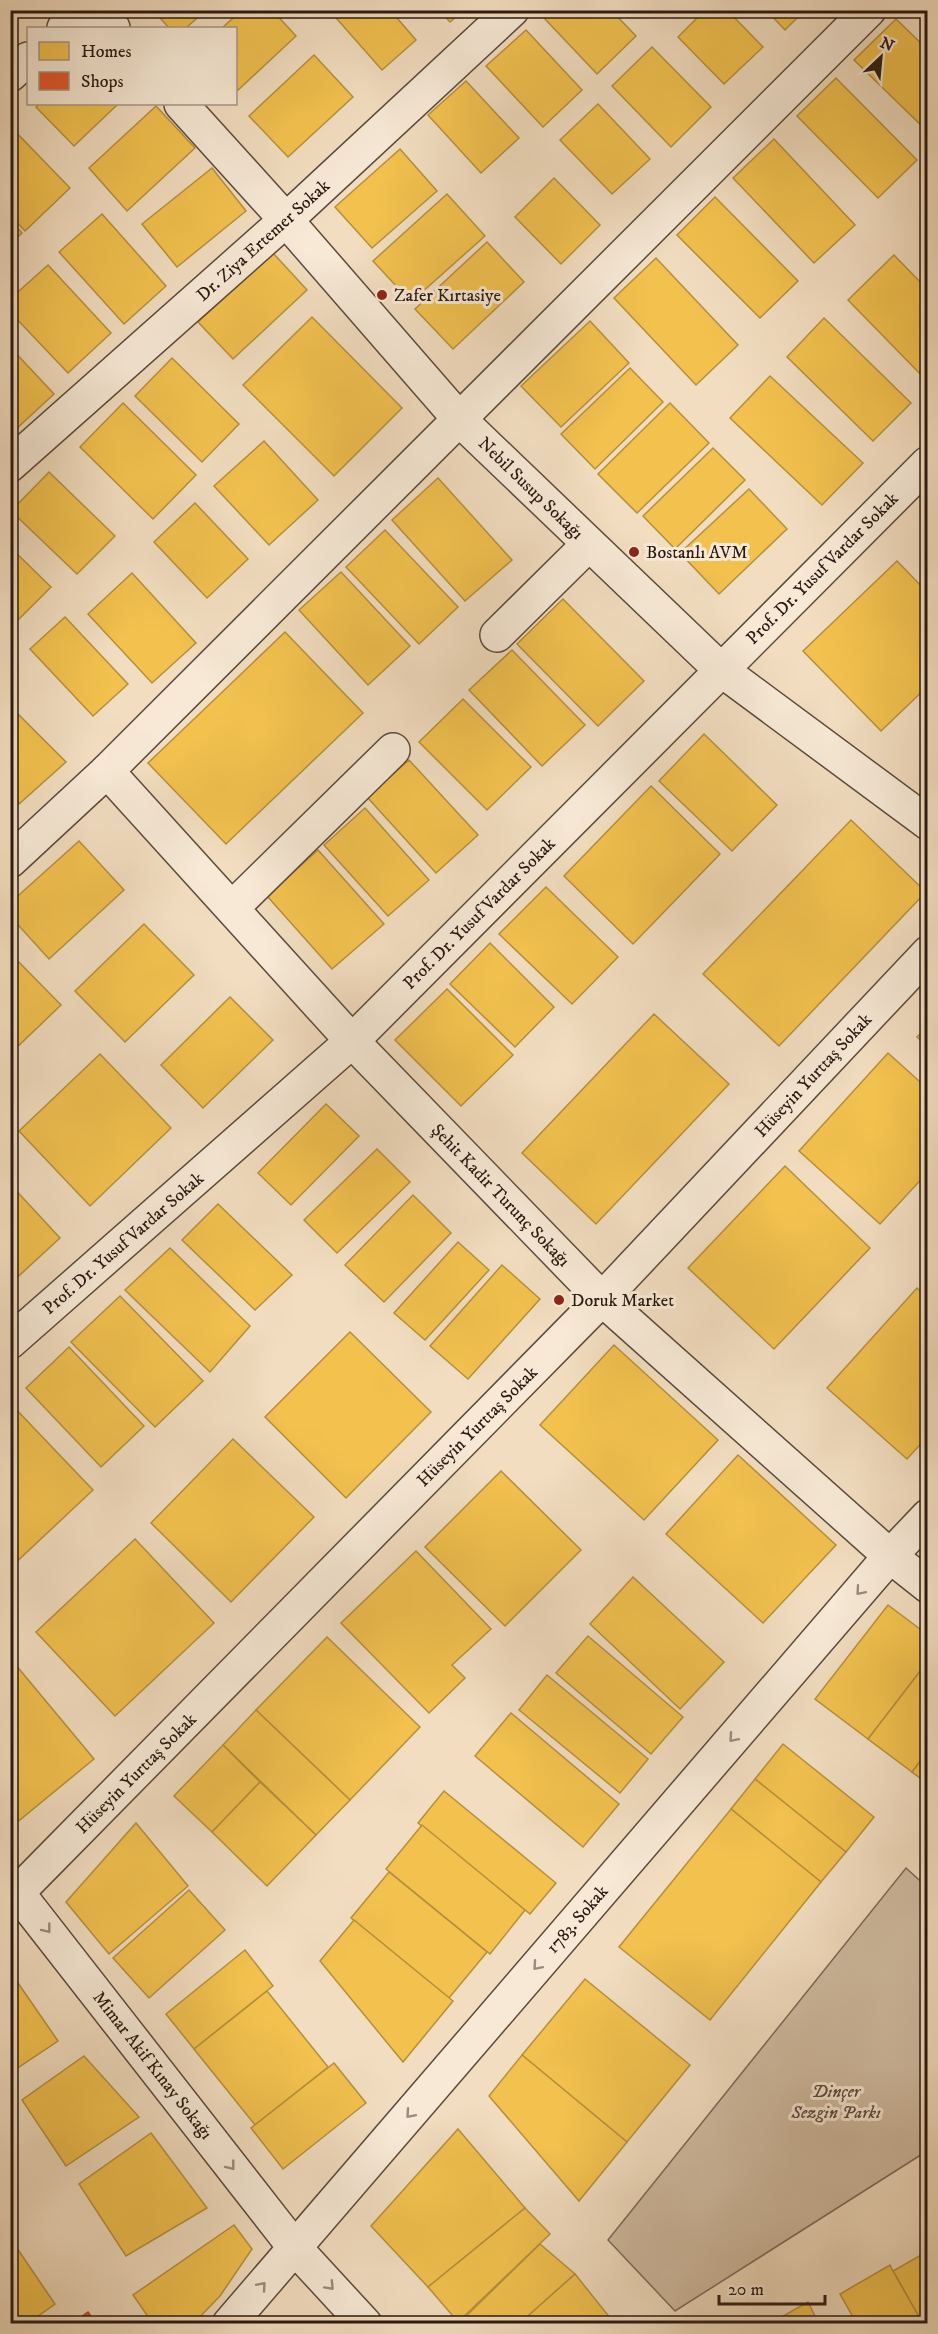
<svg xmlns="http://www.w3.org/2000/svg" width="938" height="2334" viewBox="0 0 938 2334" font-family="'IM FELL DW Pica',serif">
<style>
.green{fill:#d0bca2;stroke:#7d6a5a;stroke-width:1.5}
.homes{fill:#f2c14e;stroke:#b68f3c;stroke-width:1.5}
.shops{fill:#e4572e;stroke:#ac4425;stroke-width:1.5}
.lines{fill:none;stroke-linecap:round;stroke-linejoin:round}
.minor-casing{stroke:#5c4a3d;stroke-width:36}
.minor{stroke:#f7e9d6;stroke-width:33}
.oneway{stroke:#9b8b7d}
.poi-dot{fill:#8f2418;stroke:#f7e9d6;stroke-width:2}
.labels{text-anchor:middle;stroke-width:6;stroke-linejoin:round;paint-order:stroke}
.street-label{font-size:18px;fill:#2a1911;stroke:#f7e9d6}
.poi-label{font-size:18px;fill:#2a1911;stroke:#f7e9d6;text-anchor:start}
.park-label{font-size:18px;font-style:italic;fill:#5c4a3c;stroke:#f7e9d6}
</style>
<rect width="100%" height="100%" fill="#f2ddc0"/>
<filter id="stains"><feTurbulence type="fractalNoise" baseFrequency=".00333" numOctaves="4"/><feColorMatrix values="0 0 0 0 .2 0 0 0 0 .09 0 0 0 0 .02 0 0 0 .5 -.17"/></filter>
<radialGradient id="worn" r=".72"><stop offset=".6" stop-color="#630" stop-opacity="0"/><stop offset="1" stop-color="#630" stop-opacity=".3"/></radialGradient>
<path class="green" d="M906 1868 927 1887V2151L675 2311 608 2240Z"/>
<g class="homes">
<path d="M10 10H22L10 21Z"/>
<path d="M153 10H206L186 28H169Z"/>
<path d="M242 10H272L296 36 236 92V28H222Z"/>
<path d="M329 10H390L416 40 382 70Z"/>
<path d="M439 10H464L450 22Z"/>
<path d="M554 10H611L636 36 597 74 545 19Z"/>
<path d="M705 10H727L763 47 724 84 678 37Z"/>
<path d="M766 10H805L785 30Z"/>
<path d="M896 19 928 50V132L854 60Z"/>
<path d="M526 30 582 90 543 127 486 66Z"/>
<path d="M652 47 711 107 671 147 612 86Z"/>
<path d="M314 55 353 97 288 157 249 116Z"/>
<path d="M836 78 917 160 878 198 797 116Z"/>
<path d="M466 81 519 138 481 173 428 115Z"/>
<path d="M40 104H118L74 146 36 107Z"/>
<path d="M598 104 650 159 612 194 560 140Z"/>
<path d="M156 106 195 148 127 211 89 168Z"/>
<path d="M10 126 70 188 25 231 10 215Z"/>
<path d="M774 139 855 225 814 263 733 178Z"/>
<path d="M400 149 437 191 372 248 335 207Z"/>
<path d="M212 168 246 211 177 267 142 224Z"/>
<path d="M554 178 600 225 561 264 515 217Z"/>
<path d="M447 194 485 236 411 302 373 261Z"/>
<path d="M715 197 798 281 760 318 677 235Z"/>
<path d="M102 214 166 286 124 324 59 252Z"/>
<path d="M10 220 22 233 10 244Z"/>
<path d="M487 242 524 282 453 349 415 309Z"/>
<path d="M273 253 307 290 233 359 198 322Z"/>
<path d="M894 255 928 290V382L848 300Z"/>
<path d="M656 258 738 345 696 385 614 298Z"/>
<path d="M48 265 111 333 68 373 10 312V299Z"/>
<path d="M312 317 402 408 334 476 243 385Z"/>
<path d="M824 318 911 403 873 441 787 357Z"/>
<path d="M590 321 629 363 561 427 521 386Z"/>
<path d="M10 347 54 394 15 430 10 426Z"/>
<path d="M172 358 239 424 202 462 135 396Z"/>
<path d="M630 368 663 402 595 469 561 434Z"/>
<path d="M770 376 863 463 822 505 730 418Z"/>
<path d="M123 403 196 475 153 519 80 447Z"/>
<path d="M670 403 709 443 637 513 598 474Z"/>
<path d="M264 441 318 500 269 545 214 486Z"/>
<path d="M713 448 745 480 675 549 643 516Z"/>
<path d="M49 472 115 536 77 574 11 511Z"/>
<path d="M438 478 512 560 465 601 392 520Z"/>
<path d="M749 489 787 529 719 594 680 553Z"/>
<path d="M195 503 248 559 207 598 154 542Z"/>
<path d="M385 530 458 607 419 644 346 567Z"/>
<path d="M10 547 51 587 13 625 10 623Z"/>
<path d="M897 561 928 593V686L881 731 803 651Z"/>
<path d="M341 572 410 646 368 685 299 610Z"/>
<path d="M132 573 196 643 152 683 88 614Z"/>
<path d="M563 599 644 681 598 726 517 644Z"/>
<path d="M65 617 128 684 93 716 30 649Z"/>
<path d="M285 632 363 713 226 844 148 763Z"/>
<path d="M512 650 585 725 542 766 469 690Z"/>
<path d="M463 699 531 767 487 810 419 742Z"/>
<path d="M10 706 66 762 19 804 10 785Z"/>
<path d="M704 734 777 805 732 851 659 781Z"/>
<path d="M409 760 478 835 436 873 367 797Z"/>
<path d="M651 786 720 854 633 944 564 876Z"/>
<path d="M365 808 429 880 388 916 324 845Z"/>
<path d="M851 820 926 892 779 1046 703 974Z"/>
<path d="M79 841 124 890 49 959 10 916V903Z"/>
<path d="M318 850 384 924 332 969 267 896Z"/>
<path d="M546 887 618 957 572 1004 499 934Z"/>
<path d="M144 924 194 975 125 1042 75 991Z"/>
<path d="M490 943 554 1007 515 1047 450 984Z"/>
<path d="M10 953 61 1005 10 1054Z"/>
<path d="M447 989 513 1055 461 1106 395 1040Z"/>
<path d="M230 997 273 1040 203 1108 161 1065Z"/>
<path d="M654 1014 729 1084 596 1224 522 1153Z"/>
<path d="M928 1026V1047L917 1037Z"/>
<path d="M888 1053 928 1089V1172L880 1224 799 1151Z"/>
<path d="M100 1054 171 1128 90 1206 19 1131Z"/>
<path d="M326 1104 359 1136 291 1205 258 1173Z"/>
<path d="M377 1149 410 1182 337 1253 304 1220Z"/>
<path d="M785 1166 870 1248 774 1349 688 1268Z"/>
<path d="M10 1184 60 1238 10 1284Z"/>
<path d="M413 1195 451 1233 384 1302 345 1265Z"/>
<path d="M218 1204 292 1275 255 1310 182 1240Z"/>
<path d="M458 1242 489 1270 425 1340 394 1313Z"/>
<path d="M170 1248 250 1326 210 1372 125 1290Z"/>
<path d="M502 1265 540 1299 468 1379 430 1346Z"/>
<path d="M917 1288 928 1298V1436L907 1459 827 1388Z"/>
<path d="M120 1296 203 1381 155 1427 71 1342Z"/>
<path d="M350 1332 431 1412 346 1498 265 1417Z"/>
<path d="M614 1345 718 1440 644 1520 540 1425Z"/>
<path d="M69 1347 144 1426 101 1467 26 1388Z"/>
<path d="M10 1403 93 1490 10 1568Z"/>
<path d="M233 1439 314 1517 231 1602 151 1523Z"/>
<path d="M738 1455 836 1545 763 1623 666 1534Z"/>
<path d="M501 1471 581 1550 505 1626 425 1547Z"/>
<path d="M135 1539 214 1623 115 1716 36 1632Z"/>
<path d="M416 1551 491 1629 452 1665 465 1678 429 1713 341 1623Z"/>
<path d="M633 1577 724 1662 680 1709 590 1624Z"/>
<path d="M888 1605 928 1635V1661L868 1739 815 1699Z"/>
<path d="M588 1636 683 1717 651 1754 556 1673Z"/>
<path d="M327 1637 420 1727 350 1800 256 1710Z"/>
<path d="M10 1658 94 1759 15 1824 10 1818Z"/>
<path d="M928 1661V1751L912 1772 868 1739Z"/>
<path d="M547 1675 648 1759 620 1793 519 1710Z"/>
<path d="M256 1710 350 1800 316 1835 223 1745Z"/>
<path d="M511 1713 619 1804 583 1847 475 1756Z"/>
<path d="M783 1744 874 1817 846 1852 755 1779Z"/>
<path d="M223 1745 260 1782 212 1832 174 1796Z"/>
<path d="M928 1751V1784L912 1772Z"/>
<path d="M755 1779 846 1852 821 1882 731 1809Z"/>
<path d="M260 1782 316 1835 267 1886 212 1832Z"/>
<path d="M444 1791 556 1883 530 1914 418 1823Z"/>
<path d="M731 1809 821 1882 710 2020 619 1947Z"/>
<path d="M136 1823 188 1886 109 1954 66 1902Z"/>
<path d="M422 1825 525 1910 490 1954 386 1869Z"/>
<path d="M389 1872 487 1952 449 1998 351 1918Z"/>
<path d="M189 1890 225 1930 149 1998 113 1958Z"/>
<path d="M354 1920 453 2001 403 2062 320 1961Z"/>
<path d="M245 1950 273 1986 194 2049 166 2014Z"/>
<path d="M585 1979 690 2065 627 2142 522 2055Z"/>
<path d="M18 1983 58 2041 10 2073V1988Z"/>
<path d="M267 1991 328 2067 255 2125 194 2049Z"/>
<path d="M522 2055 627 2142 579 2201 489 2096Z"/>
<path d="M84 2056 139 2117 66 2166 22 2100Z"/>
<path d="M334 2063 366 2103 283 2169 251 2128Z"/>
<path d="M458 2129 525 2208 428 2287 371 2226Z"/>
<path d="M151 2133 207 2208 126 2256 79 2184Z"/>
<path d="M525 2208 550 2234 458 2322 428 2287Z"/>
<path d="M234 2225 252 2249 220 2296 193 2324H153L133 2295Z"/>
<path d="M10 2238 55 2304 27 2324H10Z"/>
<path d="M540 2244 575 2274 519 2324H458Z"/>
<path d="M928 2251V2324H923L893 2271Z"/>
<path d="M890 2265 893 2271 923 2324H857L840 2294Z"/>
<path d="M575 2274 615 2324H519Z"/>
<path d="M808 2302 819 2324H769Z"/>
</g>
<path class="shops" d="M88 2312 96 2324H71Z"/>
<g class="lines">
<defs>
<g id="minor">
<path d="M97 10 113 28"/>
<path d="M64 28 85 10"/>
<path d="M10 75 28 59"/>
<path d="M181 104 286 220 460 420 720 669 928 823"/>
<path d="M10 465 286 220 512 10"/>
<path d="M497 635 589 544"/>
<path d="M107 771 352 1041 602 1299 890 1556 928 1586"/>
<path d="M10 861 107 771 869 10"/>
<path d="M232 908 393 750"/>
<path d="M10 1342 352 1041 928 463"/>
<path d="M10 1883 295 2248 365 2324"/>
<path d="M18 1892 602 1299 928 953"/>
<path d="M229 2324 890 1556 928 1516"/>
</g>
</defs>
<use href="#minor" class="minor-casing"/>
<use href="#minor" class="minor"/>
</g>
<defs><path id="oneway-chevron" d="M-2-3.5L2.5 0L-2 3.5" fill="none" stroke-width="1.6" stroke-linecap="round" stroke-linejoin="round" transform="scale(1.5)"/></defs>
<g class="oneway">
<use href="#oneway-chevron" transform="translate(860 1591) rotate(131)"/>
<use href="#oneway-chevron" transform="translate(733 1738) rotate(131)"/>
<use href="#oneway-chevron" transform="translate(47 1929) rotate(52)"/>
<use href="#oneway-chevron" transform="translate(537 1966) rotate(131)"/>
<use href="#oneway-chevron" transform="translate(410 2114) rotate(131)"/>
<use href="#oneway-chevron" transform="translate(231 2166) rotate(52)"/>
<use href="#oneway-chevron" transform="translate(262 2286) rotate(-49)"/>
<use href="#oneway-chevron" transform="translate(330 2286) rotate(47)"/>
</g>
<g class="poi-dot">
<circle cx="382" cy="295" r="6"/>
<circle cx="634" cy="552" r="6"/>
<circle cx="559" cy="1300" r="6"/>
</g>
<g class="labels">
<g class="street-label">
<text transform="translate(263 240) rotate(-42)" y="6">Dr. Ziya Ertemer Sokak</text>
<text transform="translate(531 488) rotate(44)" y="6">Nebil Susup Sokağı</text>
<text transform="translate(822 568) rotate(-45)" y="6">Prof. Dr. Yusuf Vardar Sokak</text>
<text transform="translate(479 913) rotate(-45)" y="6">Prof. Dr. Yusuf Vardar Sokak</text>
<text transform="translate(813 1075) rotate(-47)" y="6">Hüseyin Yurttaş Sokak</text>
<text transform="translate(501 1195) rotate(46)" y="6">Şehit Kadir Turunç Sokağı</text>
<text transform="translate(123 1243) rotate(-41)" y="6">Prof. Dr. Yusuf Vardar Sokak</text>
<text transform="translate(477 1426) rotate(-45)" y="6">Hüseyin Yurttaş Sokak</text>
<text transform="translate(136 1773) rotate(-45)" y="6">Hüseyin Yurttaş Sokak</text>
<text transform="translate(577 1919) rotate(-49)" y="6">1783. Sokak</text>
<text transform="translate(153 2065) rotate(52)" y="6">Mimar Akif Kınay Sokağı</text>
</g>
<g class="poi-label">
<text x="394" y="301">Zafer Kırtasiye</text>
<text x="646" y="558">Bostanlı AVM</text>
<text x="571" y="1306">Doruk Market</text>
</g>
<g class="park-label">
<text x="836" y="2097">Dinçer<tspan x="836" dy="21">Sezgin Parkı</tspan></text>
</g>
</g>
<rect width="938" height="2334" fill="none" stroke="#f2ddc0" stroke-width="36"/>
<rect x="12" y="12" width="914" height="2310" fill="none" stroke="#2a1911" stroke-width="3"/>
<rect x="18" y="18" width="902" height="2298" fill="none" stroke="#2a1911" stroke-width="1.5"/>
<rect x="27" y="27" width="210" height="78" fill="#f7e9d6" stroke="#a59687" stroke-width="1.5"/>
<rect x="39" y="42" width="30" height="18" fill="#f2c14e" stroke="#a59687" stroke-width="1.5"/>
<text x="81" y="57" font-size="18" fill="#2a1911">Homes</text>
<rect x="39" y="72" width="30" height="18" fill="#e4572e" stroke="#a59687" stroke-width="1.5"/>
<text x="81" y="87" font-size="18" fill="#2a1911">Shops</text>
<g transform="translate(881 57) rotate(26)" stroke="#f7e9d6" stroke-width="4.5" paint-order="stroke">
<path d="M0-4.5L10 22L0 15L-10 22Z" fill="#2a1911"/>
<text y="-9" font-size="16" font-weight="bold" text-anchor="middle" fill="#2a1911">N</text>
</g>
<path d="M719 2295v9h106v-9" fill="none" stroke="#2a1911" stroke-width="3"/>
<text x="728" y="2295" font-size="18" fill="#2a1911" stroke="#f7e9d6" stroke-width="4.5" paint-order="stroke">20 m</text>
<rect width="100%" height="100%" filter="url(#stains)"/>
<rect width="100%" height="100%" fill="url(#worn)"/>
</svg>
